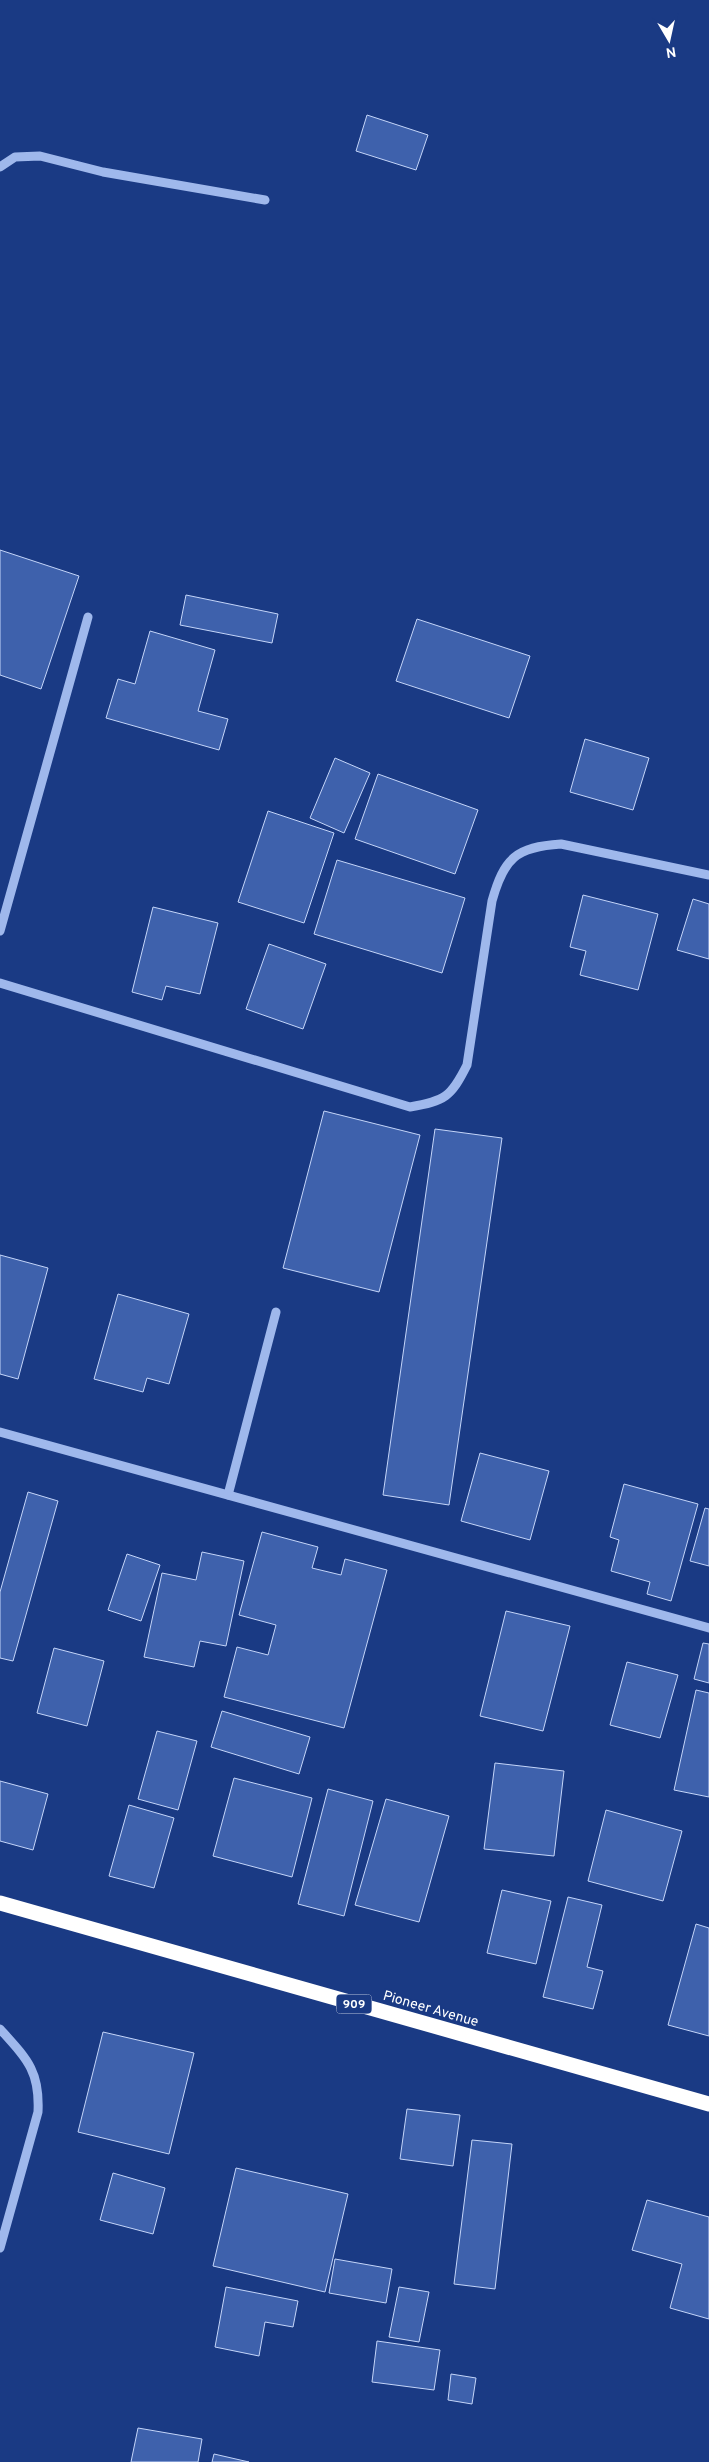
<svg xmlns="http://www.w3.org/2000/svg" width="709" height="2462" viewBox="0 0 709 2462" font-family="Overpass,sans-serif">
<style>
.building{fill:#3e61ac;stroke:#c4d5f9}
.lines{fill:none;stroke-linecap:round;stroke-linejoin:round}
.minor{stroke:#9fb8ec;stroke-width:9}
.highway{stroke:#fff;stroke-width:15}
.labels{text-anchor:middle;stroke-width:4;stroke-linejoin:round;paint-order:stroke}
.shield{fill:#1a3a84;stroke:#bac4da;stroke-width:1}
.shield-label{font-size:12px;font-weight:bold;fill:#fff}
.street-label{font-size:14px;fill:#fff;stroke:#1a3a84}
</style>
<rect width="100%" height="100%" fill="#1a3a84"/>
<g class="building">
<path d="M367 115 428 135 416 170 356 151Z"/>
<path d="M0 550 79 576 41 689 0 675Z"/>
<path d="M186 595 278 614 272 643 180 625Z"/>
<path d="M417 619 530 656 509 718 396 681Z"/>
<path d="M150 631 215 650 198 711 228 719 219 750 106 718 118 679 135 684Z"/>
<path d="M585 739 649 758 633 810 570 792Z"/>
<path d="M335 758 370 773 344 833 310 818Z"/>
<path d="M378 774 478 810 455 874 355 839Z"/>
<path d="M268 811 334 833 304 923 238 902Z"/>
<path d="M337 860 465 898 442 973 314 934Z"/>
<path d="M583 895 658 914 638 990 580 975 586 951 570 947Z"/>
<path d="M693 899 709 904V959L677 950Z"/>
<path d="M153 907 218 923 200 994 166 986 162 1000 132 992Z"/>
<path d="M269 944 326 964 303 1029 246 1009Z"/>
<path d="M324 1111 420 1135 379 1292 283 1268Z"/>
<path d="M435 1129 502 1138 449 1505 383 1495Z"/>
<path d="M0 1255 48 1268 18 1379 0 1374Z"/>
<path d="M118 1294 189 1314 169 1384 147 1378 143 1392 94 1379Z"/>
<path d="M480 1453 549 1471 530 1540 461 1521Z"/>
<path d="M624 1484 698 1504 671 1601 647 1594 650 1582 611 1571 619 1540 610 1537Z"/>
<path d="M28 1492 58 1501 13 1661 0 1658V1592Z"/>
<path d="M705 1508 709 1509V1566L690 1561Z"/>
<path d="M262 1532 318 1547 312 1568 341 1575 345 1559 387 1570 344 1728 224 1697 237 1647 268 1655 276 1625 239 1615Z"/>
<path d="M202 1552 244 1561 226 1646 200 1641 194 1667 144 1657 162 1573 196 1580Z"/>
<path d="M127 1554 160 1565 141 1621 108 1610Z"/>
<path d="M506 1611 570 1626 543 1731 480 1716Z"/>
<path d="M703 1643 709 1644V1683L694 1679Z"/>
<path d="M54 1648 104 1661 87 1726 37 1713Z"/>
<path d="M627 1662 678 1675 660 1738 610 1725Z"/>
<path d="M696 1690 709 1693V1797L674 1790Z"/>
<path d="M222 1711 310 1737 299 1774 211 1747Z"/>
<path d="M157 1731 197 1741 178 1810 138 1799Z"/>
<path d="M495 1763 564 1771 554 1856 484 1849Z"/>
<path d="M234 1778 312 1798 292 1877 213 1856Z"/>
<path d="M0 1781 48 1794 33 1850 0 1841Z"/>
<path d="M328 1789 373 1801 344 1916 298 1904Z"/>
<path d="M386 1799 449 1816 419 1922 355 1905Z"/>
<path d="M129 1805 174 1818 154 1888 109 1876Z"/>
<path d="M606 1810 682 1831 663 1901 588 1881Z"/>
<path d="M502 1890 551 1901 536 1964 487 1953Z"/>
<path d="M568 1897 602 1905 587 1967 603 1971 593 2009 543 1997Z"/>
<path d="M696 1924 709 1928V2036L668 2025Z"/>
<path d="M103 2032 194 2053 169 2154 78 2132Z"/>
<path d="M407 2109 460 2115 453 2166 400 2159Z"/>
<path d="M472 2140 512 2144 495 2289 454 2284Z"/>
<path d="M236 2168 348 2194 325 2292 213 2266Z"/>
<path d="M113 2173 165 2188 153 2234 100 2220Z"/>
<path d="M647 2200 709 2217V2319L670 2308 682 2264 632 2250Z"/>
<path d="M335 2259 392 2269 386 2303 329 2293Z"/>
<path d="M226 2287 298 2301 293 2327 265 2322 259 2356 215 2347Z"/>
<path d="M399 2287 429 2292 419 2342 389 2337Z"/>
<path d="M377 2341 440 2350 434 2390 372 2382Z"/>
<path d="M451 2374 476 2378 472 2404 448 2400Z"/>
<path d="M138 2428 202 2439 198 2462H131Z"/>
<path d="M214 2454 249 2462H212Z"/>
</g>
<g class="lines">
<g class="minor">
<path d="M0 167 15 157 40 156 103 172 265 200"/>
<path d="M0 931 88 617"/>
<path d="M0 983 410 1107C445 1101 451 1097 467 1065L492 901C504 858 516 847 561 844L709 875"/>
<path d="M0 1432 709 1628"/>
<path d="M228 1495 276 1312"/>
<path d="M0 2029C27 2059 40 2071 38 2112L0 2248"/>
</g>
<path class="highway" d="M0 1903 709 2104"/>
</g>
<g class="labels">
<rect class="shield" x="336.5" y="1994.5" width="35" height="19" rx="4"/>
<g class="shield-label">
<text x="354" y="2008">909</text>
</g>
<g class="street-label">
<text transform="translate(431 2008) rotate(16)" y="5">Pioneer Avenue</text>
</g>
</g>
<g transform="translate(669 40) rotate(171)" stroke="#1a3a84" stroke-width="4" paint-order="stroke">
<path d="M0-4L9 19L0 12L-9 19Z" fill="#ffffff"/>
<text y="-8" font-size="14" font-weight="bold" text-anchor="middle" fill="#ffffff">N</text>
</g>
</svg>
